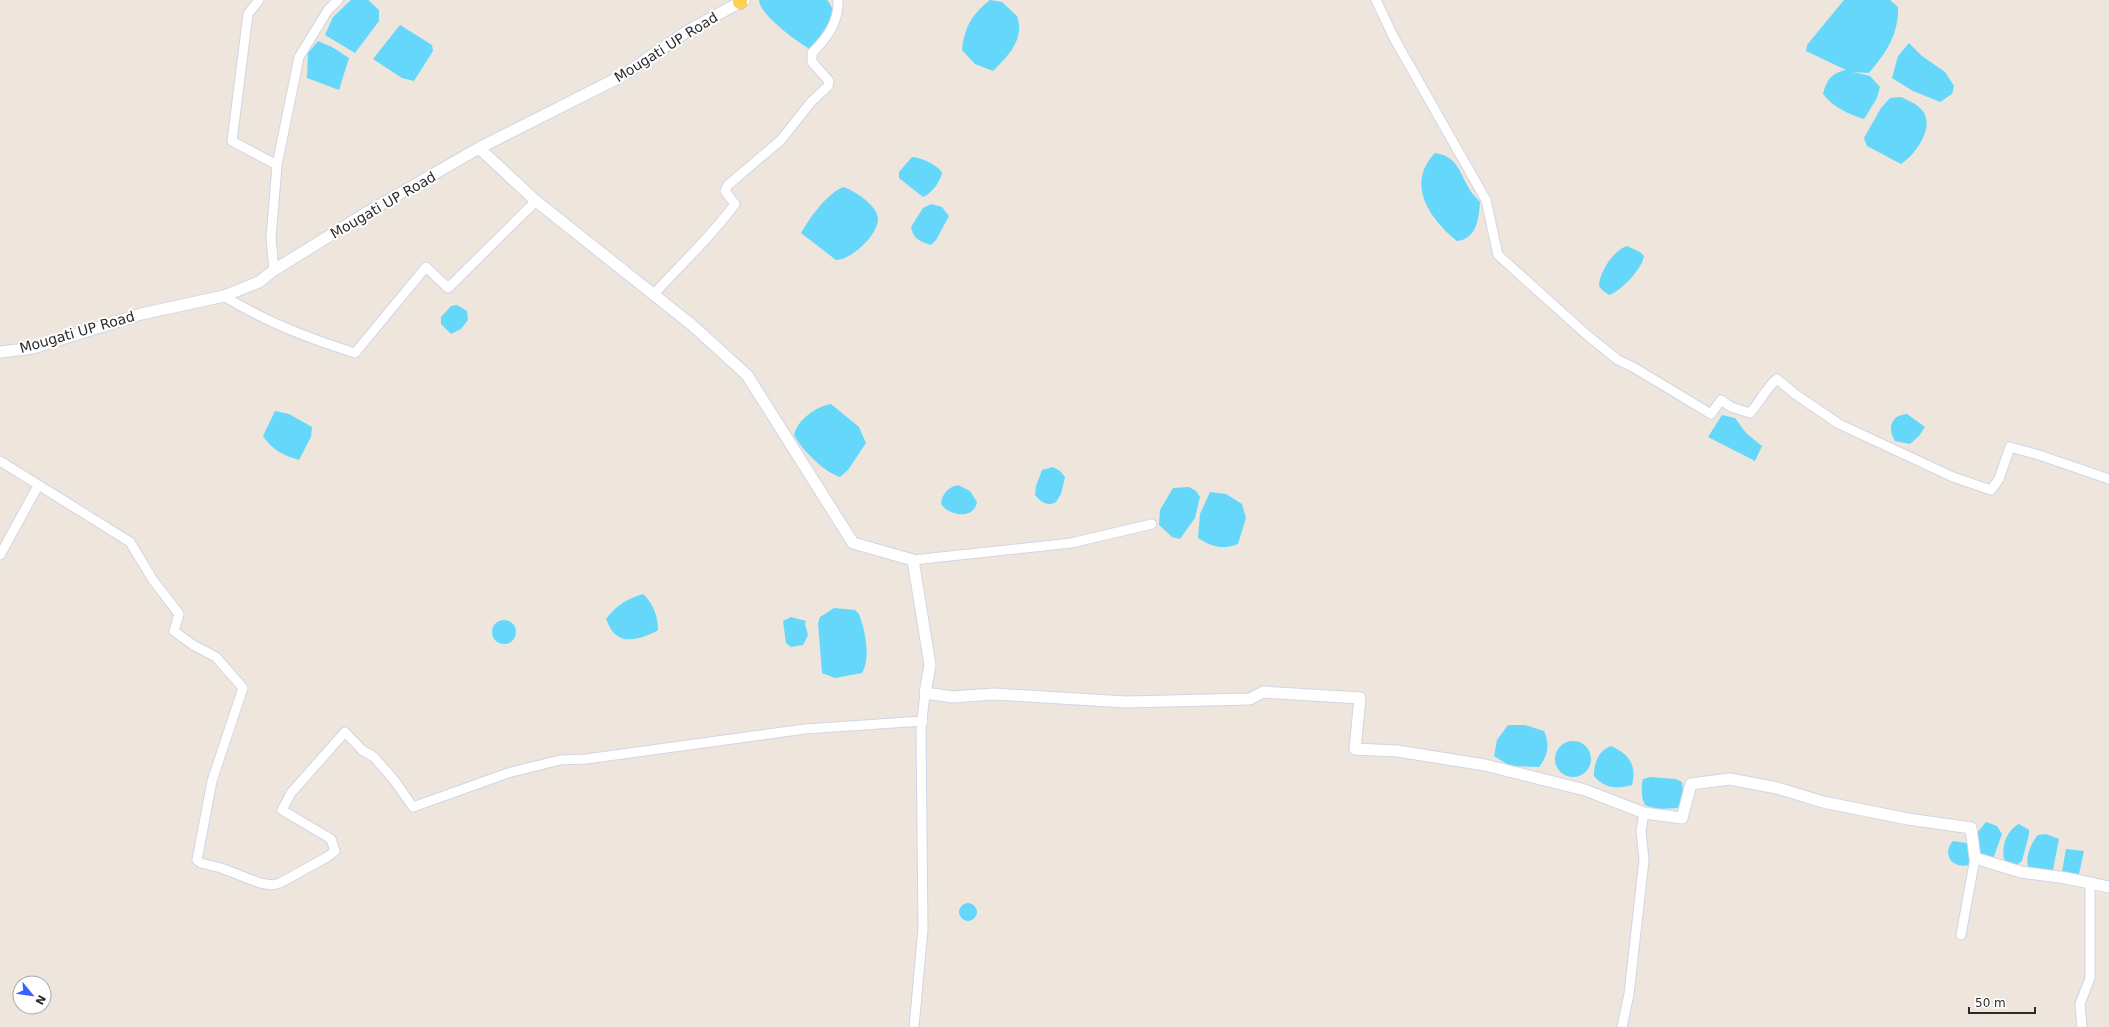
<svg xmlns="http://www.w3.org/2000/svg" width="2109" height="1027" viewBox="0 0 2109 1027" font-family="'DejaVu Sans',sans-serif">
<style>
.water{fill:#64d7fb}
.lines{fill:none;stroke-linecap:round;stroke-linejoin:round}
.minor-casing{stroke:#d1d5e5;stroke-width:11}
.tertiary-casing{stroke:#d1d5e5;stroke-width:13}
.primary-casing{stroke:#c8c8c8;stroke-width:16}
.minor{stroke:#fff;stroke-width:9}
.tertiary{stroke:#fff;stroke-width:11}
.primary{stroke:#ffd150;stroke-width:14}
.labels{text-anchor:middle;stroke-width:4;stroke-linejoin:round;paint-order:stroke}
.street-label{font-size:14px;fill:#2b2b2b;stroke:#fff}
</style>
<rect width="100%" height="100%" fill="#eee6dc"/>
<g class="water">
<path d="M351 0H368L379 10V21L355 53 325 35 333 17Z"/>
<path d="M759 0H827C842 18 826 31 814 47L810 49C797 42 759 14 759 0Z"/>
<path d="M990 0 1002 2 1017 16C1025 39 1009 55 993 71L975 64 962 50C964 28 972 14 990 0Z"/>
<path d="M1844 0H1890L1898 7C1899 34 1886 53 1869 73L1853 72 1870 76 1880 87 1877 98 1864 119C1849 115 1832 106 1823 94 1827 79 1832 73 1846 70L1806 51 1807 45Z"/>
<path d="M400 25 432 45 433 51 414 81 402 78 373 59Z"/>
<path d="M318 41 332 47 349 58 339 90 307 78 308 53Z"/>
<path d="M1909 43 1922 56 1945 72 1954 86 1952 94 1940 102 1913 91 1892 78 1898 56Z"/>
<path d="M1901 97C1909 101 1917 104 1922 110 1936 127 1915 155 1901 164L1867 146 1864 138 1881 108 1890 98Z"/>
<path d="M1435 153C1458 156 1459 173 1470 190 1472 194 1477 198 1480 202 1479 218 1477 239 1457 241 1430 219 1405 184 1435 153Z"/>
<path d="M912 157C923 158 935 164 942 172 941 181 932 193 923 197L899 178V172Z"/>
<path d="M843 187C854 190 878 206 878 219 878 235 851 260 836 260L801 233C810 217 826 195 843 187Z"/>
<path d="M931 204 942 207 949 216 936 240 931 245C921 242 913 239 911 227L923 208Z"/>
<path d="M1627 246 1640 252 1644 256C1642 269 1621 291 1609 295L1602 290 1599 286C1599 272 1614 250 1627 246Z"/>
<path d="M457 305 467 311 468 320 461 329 451 334 441 324V317L451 306Z"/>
<path d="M831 404 859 427 866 443 848 470 840 477C825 473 801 449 794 435 797 420 817 406 831 404Z"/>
<path d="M275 411 289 414 312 427 311 437 299 460C284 456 271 449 263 436Z"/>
<path d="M1907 414 1925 427 1919 436 1910 444 1895 441C1887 428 1891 415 1907 414Z"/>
<path d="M1722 415 1735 418 1746 433 1762 446 1755 461 1708 437Z"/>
<path d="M1053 467 1060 471 1065 477 1061 494 1056 502C1047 507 1041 502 1035 495L1036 486 1042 470Z"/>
<path d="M958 485 970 491 977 502C974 520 949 516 941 504 942 494 948 487 958 485Z"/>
<path d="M1189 487 1196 491 1200 497 1195 518 1180 539 1172 537 1159 525 1160 510 1173 488Z"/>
<path d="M1210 492 1226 494 1242 504 1246 518 1238 544C1222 550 1212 547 1198 538L1200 514Z"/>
<path d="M643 594C653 603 658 616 658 630 649 636 629 643 619 637 612 633 609 626 606 619 616 606 626 599 643 594Z"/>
<path d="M834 608 855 610 859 614C865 630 871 658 862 673L835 678 822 673 818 623 820 617Z"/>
<path d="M791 617 806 621 805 624 808 635 803 645 791 647 786 643 783 621Z"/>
<circle cx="504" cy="632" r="12"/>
<path d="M1508 725H1525L1544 731C1550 744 1548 756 1539 767L1510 766 1494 756 1497 740Z"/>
<circle cx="1573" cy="759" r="18"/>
<path d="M1611 746C1629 754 1637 765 1632 785 1617 789 1605 789 1594 776 1594 763 1598 751 1611 746Z"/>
<path d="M1650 777 1676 779 1682 782 1683 793 1679 808 1657 809 1645 805C1641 798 1641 786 1643 779Z"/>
<path d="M1986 822 1997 826 2002 834 1993 859 1980 856 1977 833Z"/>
<path d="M2019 824 2029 830V834L2022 861 2015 866 2006 863C1999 851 2006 830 2019 824Z"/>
<path d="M2046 834 2059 839 2053 870 2049 872 2029 869C2024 859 2031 843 2038 835Z"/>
<path d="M1953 841 1966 843 1971 847 1972 861 1969 865C1953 869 1941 855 1953 841Z"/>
<path d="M2066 849 2084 851 2079 874 2062 872Z"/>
<circle cx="968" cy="912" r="9"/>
</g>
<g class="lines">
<defs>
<g id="minor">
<path d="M259 0 248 14 232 141 277 165"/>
<path d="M1376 0 1394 38 1486 200 1498 255 1587 335 1618 360 1633 367 1711 414 1721 400 1731 407 1750 413C1760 402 1766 388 1777 379L1795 394 1839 424 1953 477 1991 490 1999 479 2010 447 2039 455 2109 479"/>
<path d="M274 270 271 238 277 165 299 57 328 10 338 0"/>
<path d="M654 294C681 264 711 237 735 204L725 191 728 185 781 140 811 102 828 86 829 81 812 62V53C827 38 839 22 838 0"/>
<path d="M224 296C265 322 310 339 355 353L426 267 448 288 536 201"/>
<path d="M0 461 130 542 153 580 179 614 174 631 193 645 216 657 243 688 212 781 197 860 201 863 221 868 260 883 272 885 280 883 327 857 335 851 331 839 282 810 291 793 345 732 362 750 374 757 394 780 413 807 508 773 560 760 586 759 805 729 923 721"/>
<path d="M0 555 38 486"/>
<path d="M913 560 1071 543 1152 524"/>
<path d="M1961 935 1975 858"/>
<path d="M914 1027 923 929 921 730 925 693"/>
<path d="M1622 1027 1629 994 1644 860 1641 831 1644 813"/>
<path d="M2082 1027 2080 1004 2090 978V884"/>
</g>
<g id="tertiary">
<path d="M479 148 536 201 692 325 747 375 853 543 913 560 930 665 925 693 953 697 994 694 1126 702 1250 699 1263 692 1360 698 1355 749 1397 751 1485 765 1585 790 1644 813 1682 818 1691 784 1730 779 1777 788 1823 802 1908 819 1971 828 1975 858 2021 872 2066 878 2109 887"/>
<path d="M0 352 33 348 141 314 224 296 259 282 274 270 368 212 479 148 622 76 686 32 744 0"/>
</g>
<path id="primary" d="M740 0V2"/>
</defs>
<use href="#minor" class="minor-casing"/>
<use href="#tertiary" class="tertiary-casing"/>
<use href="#primary" class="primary-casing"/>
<use href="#minor" class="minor"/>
<use href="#tertiary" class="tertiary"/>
<use href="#primary" class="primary"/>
</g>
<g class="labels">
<g class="street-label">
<text transform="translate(666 47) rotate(-32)" y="5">Mougati UP Road</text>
<text transform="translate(383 205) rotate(-30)" y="5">Mougati UP Road</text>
<text transform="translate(77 332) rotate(-16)" y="5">Mougati UP Road</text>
</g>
</g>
<g transform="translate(32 995) rotate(119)"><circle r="19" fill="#ffffff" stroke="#aaaaaa"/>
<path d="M0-3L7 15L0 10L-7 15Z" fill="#3863ff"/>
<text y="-6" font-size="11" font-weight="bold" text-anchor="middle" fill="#2b2b2b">N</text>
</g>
<path d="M1969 1007v6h66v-6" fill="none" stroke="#2b2b2b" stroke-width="2"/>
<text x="1975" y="1007" font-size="12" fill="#2b2b2b" stroke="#ffffff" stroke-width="3" paint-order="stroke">50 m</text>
</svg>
